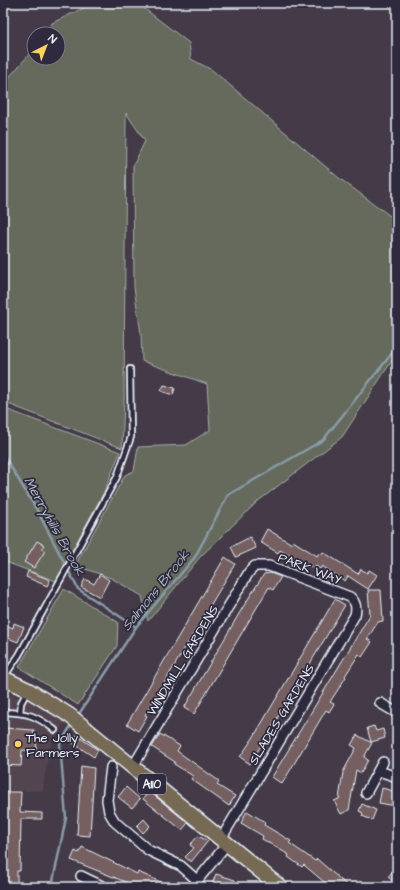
<svg xmlns="http://www.w3.org/2000/svg" width="400" height="890" viewBox="0 0 400 890" font-family="'Architects Daughter',sans-serif">
<style>
.built{fill:#524550}
.green{fill:#656a5d;stroke:#a6aeaa}
.lines{fill:none;stroke-linecap:round;stroke-linejoin:round}
.stream{stroke:#8a9ca9;stroke-width:2.5}
.building{fill:#745e61;stroke:#e8f1f8}
.lane-casing{stroke:#e8f1f8;stroke-width:8}
.street-casing{stroke:#e8f1f8;stroke-width:12}
.primary-casing{stroke:#e8f1f8;stroke-width:17}
.lane{stroke:#2f2a3d;stroke-width:4.5}
.street{stroke:#2f2a3d;stroke-width:9}
.primary{stroke:#766a55;stroke-width:14}
.poi-dot{fill:#ffd166;stroke:#2f2a3d;stroke-width:1.5}
.labels{text-anchor:middle;stroke-width:3.5;stroke-linejoin:round;paint-order:stroke}
.shield{fill:#2f2a3d;stroke:#b0b5c0;stroke-width:1}
.shield-label{font-size:12px;font-weight:bold;fill:#e8f1f8}
.street-label{font-size:13px;fill:#e8f1f8;stroke:#2f2a3d}
.poi-label{font-size:13px;fill:#e8f1f8;stroke:#2f2a3d;text-anchor:start}
.water-label{font-size:14px;font-style:italic;fill:#a9b8c3;stroke:#2f2a3d}
</style>
<rect width="100%" height="100%" fill="#443a48"/>
<filter id="ink" filterUnits="userSpaceOnUse"><feTurbulence type="fractalNoise" baseFrequency=".025" numOctaves="2"/><feDisplacementMap in="SourceGraphic" scale="8" xChannelSelector="R" yChannelSelector="G"/><feConvolveMatrix kernelMatrix="1 2 1 2 8 2 1 2 1" color-interpolation-filters="sRGB"/></filter>
<g filter="url(#ink)">
<path class="built" d="M9 694 29 701 65 722 52 740 46 769 43 791 3 790V697Z"/>
<g class="green">
<path d="M94 3H137L189 43 191 59 212 70 339 178 397 221V353L342 437 257 502 200 557 148 621 142 596 111 578 80 567 77 562 125 475 134 471 138 447 186 445 210 430 207 384 142 361 141 334 134 287 133 166 145 141 126 113 124 402 122 448 3 402V84L34 49V58H58V34H47L52 23Z"/>
<path d="M3 408 120 452 104 492 56 581 3 561Z"/>
<path d="M64 589 118 622 117 646 78 705 19 667Z"/>
</g>
<g class="lines">
<g class="stream">
<path d="M3 454 37 510 78 589 136 627"/>
<path d="M77 717 136 627 195 557 228 495 323 440 397 347"/>
<path d="M55 887 53 881 66 818 60 744 72 724"/>
</g>
</g>
<g class="building">
<path d="M164 385 175 388 173 395 161 391Z"/>
<path d="M267 529 292 544 293 541 317 556 319 553 321 555 323 552 358 574 361 569 367 573 369 570 377 575 368 589 348 576 345 581 322 566 320 569 316 566 315 569 309 566 308 567 280 550 278 553 260 542Z"/>
<path d="M250 537 256 548 236 557 231 547Z"/>
<path d="M37 541 44 545 41 549 45 551 34 568 24 562Z"/>
<path d="M225 557 235 564 145 715 147 716 138 731 127 724Z"/>
<path d="M28 571 50 580 47 586 26 577Z"/>
<path d="M270 573 281 577 273 590 269 587 194 714 184 708 243 607 264 574Z"/>
<path d="M100 574 109 580 100 597 81 587 85 579 94 584Z"/>
<path d="M368 590H381L383 621 378 622 367 639 372 642 362 657 359 654 345 676 346 677 330 702 334 704 329 712 326 710 282 784 272 777 370 615Z"/>
<path d="M335 599 345 605 250 764 240 757 253 738Z"/>
<path d="M14 623 24 627 18 642 3 636V624L13 628Z"/>
<path d="M374 726 376 731 383 729 385 738 371 742 367 728Z"/>
<path d="M4 728 34 730 33 738 37 739 36 751 22 750 21 766 3 765Z"/>
<path d="M160 734 180 746 177 751 219 781 217 785 235 796 229 806 191 779 193 776 174 764 175 762 152 747Z"/>
<path d="M76 735 98 750 94 757 71 742Z"/>
<path d="M357 735 372 743 364 757 368 760 361 773 356 770 349 810 341 814 334 801 339 799 343 772 356 748 351 745Z"/>
<path d="M81 766 94 768 90 836 77 835Z"/>
<path d="M126 787 140 799 132 808 118 797Z"/>
<path d="M382 788 397 792 396 806 379 803Z"/>
<path d="M149 791 188 823 182 830 143 799Z"/>
<path d="M4 792H21L20 812 42 813V819H21L20 871H17V887L3 886Z"/>
<path d="M362 804 376 810 372 820 362 816 363 813 359 811Z"/>
<path d="M247 811 265 822 264 825 291 841 289 843 315 861 317 859 349 887H330L304 865 302 867 288 857 289 855 262 839 263 836 241 823Z"/>
<path d="M144 819 150 826 143 833 137 826Z"/>
<path d="M198 836 208 841 191 862 185 857 194 848 190 845Z"/>
<path d="M82 847 137 874 138 872 172 887H138L71 860 75 851 79 853Z"/>
<path d="M397 866V884L388 877Z"/>
<path d="M216 874 235 880 233 887H211Z"/>
</g>
<g class="lines">
<defs>
<g id="lane">
<path d="M4 677 19 655 117 477 131 437 130 369"/>
<path d="M3 712C29 713 35 715 55 730"/>
<path d="M20 713 21 703 27 692"/>
</g>
<g id="street">
<path d="M380 703 397 713"/>
<path d="M111 767 107 800 109 812 115 822 148 850 181 866 198 881"/>
<path d="M132 768 249 572 255 566H269L350 597C356 602 357 607 355 615L221 839"/>
<path d="M379 771 397 777"/>
<path d="M366 793 383 762"/>
<path d="M81 876 104 887"/>
<path d="M192 887 227 844"/>
</g>
<path id="primary" d="M3 678 28 690 69 715 280 887"/>
</defs>
<use href="#lane" class="lane-casing"/>
<use href="#street" class="street-casing"/>
<use href="#primary" class="primary-casing"/>
<use href="#lane" class="lane"/>
<use href="#street" class="street"/>
<use href="#primary" class="primary"/>
</g>
</g>
<circle class="poi-dot" cx="18" cy="744" r="4"/>
<g class="labels">
<rect class="shield" x="138" y="774" width="28" height="20" rx="3"/>
<g class="shield-label">
<text x="152" y="788">A110</text>
</g>
<g class="street-label">
<text transform="translate(310 568) rotate(21)" y="5">PARK WAY</text>
<text transform="translate(182 660) rotate(-59)" y="5">WINDMILL GARDENS</text>
<text transform="translate(281 714) rotate(-59)" y="5">SLADES GARDENS</text>
</g>
<g class="poi-label">
<text x="26" y="742">The Jolly<tspan x="26" dy="15">Farmers</tspan></text>
</g>
<g class="water-label">
<text transform="translate(55 526) rotate(61)" y="5">Merryhills Brook</text>
<text transform="translate(155 590) rotate(-51)" y="5">Salmons Brook</text>
</g>
</g>
<rect width="400" height="890" fill="none" stroke="#2f2a3d" stroke-width="16"/>
<rect x="8" y="8" width="384" height="874" fill="none" stroke="#e8f1f8" stroke-width="1.5" filter="url(#ink)"/>
<g transform="translate(46 46) rotate(42)"><circle r="19" fill="#2f2a3d" stroke="#797a88"/>
<path d="M0-3L7 15L0 10L-7 15Z" fill="#ffd166"/>
<text y="-6" font-size="11" font-weight="bold" text-anchor="middle" fill="#e8f1f8">N</text>
</g>
</svg>
